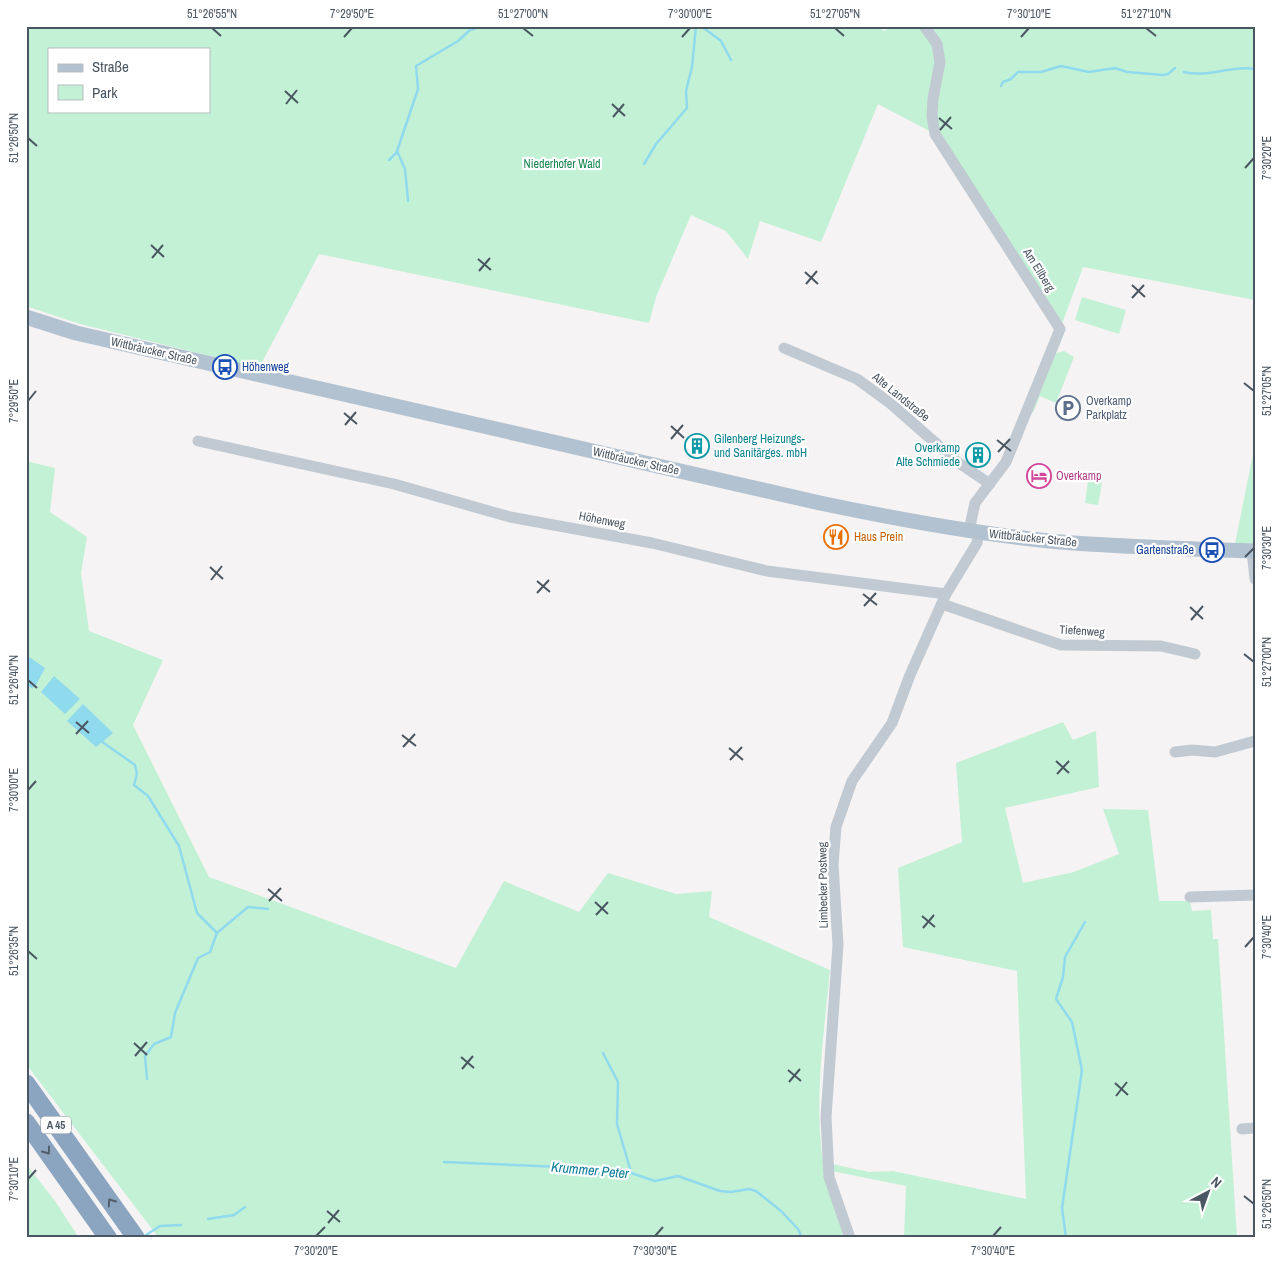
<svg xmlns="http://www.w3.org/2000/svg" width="1281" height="1264" viewBox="0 0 1281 1264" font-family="'Archivo Narrow',sans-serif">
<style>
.green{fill:#c3f1d5;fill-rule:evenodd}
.water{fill:#90daee}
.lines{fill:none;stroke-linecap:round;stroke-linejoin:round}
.stream{stroke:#90daee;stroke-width:2.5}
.minor{stroke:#c1cad2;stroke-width:11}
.major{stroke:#b3c2d1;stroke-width:15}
.highway{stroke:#8ba5c1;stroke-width:18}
.oneway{stroke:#505e6b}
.ticks{fill:none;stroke:#4a5661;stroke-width:2}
.labels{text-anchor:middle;stroke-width:4.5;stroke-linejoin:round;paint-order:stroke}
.shield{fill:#fff;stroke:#808990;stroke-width:1}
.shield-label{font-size:11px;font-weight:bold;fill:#4a5661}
.park-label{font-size:12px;fill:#17864f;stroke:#fff}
.street-label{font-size:12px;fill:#4a5661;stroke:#fff}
.transit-label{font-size:12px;fill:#164399;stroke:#fff;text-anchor:start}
.service-label{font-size:12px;fill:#4e5e75;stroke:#fff;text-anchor:start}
.culture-label{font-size:12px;fill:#0d838f;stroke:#fff;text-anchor:start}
.hotel-label{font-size:12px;fill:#b23c85;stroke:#fff;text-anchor:start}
.food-label{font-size:12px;fill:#c56008;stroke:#fff;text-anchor:start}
.water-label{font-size:14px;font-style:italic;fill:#0c7c9b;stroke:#fff}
.neatline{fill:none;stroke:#4a5661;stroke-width:2}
.ticks-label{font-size:12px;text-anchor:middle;fill:#4a5661}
</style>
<rect width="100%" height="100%" fill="#f5f3f3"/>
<g class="green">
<path d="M26 26H877L884 31 893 26H1255V300L1083 267 1060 329 935 134 878 104 821 242 760 221 748 259 726 231 691 215 656 297 649 323 319 254 259 368 80 324 26 306ZM49 49H209V111H49Z"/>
<path d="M1082 297 1126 310 1119 334 1075 320Z"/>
<path d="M1064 351 1074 357 1056 403 1040 396 1033 413 1030 410 1053 354Z"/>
<path d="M1255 444V544H1235Z"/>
<path d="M26 461 55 468 50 512 87 537 81 573 89 631 163 660 133 725 209 877 456 968 504 881 579 912 608 873 676 894 712 891 709 917 830 970C824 1034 811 1118 827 1180 832 1199 840 1219 846 1238H159L26 1064Z"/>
<path d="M1088 481 1102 483 1098 505 1085 503Z"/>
<path d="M1063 722 1073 740 1096 731 1099 787 1005 808 1023 883 1074 872 1119 854 1103 809 1148 810 1159 901H1190L1192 911 1211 910 1213 939H1218L1237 1238H904L906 1186 832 1171V1164L869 1172 893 1171 1026 1199 1017 971 903 947 898 868 962 842 956 763Z"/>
<path d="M26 1164 55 1201 79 1238H26Z"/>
</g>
<g class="water">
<path d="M26 655 45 668 35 687 31 688 26 685Z"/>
<path d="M54 676 80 699 65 714 41 692Z"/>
<path d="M83 704 113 733 96 747 67 721Z"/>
</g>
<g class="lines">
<g class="stream">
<path d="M701 26 721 41 731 60"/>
<path d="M1184 72C1208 78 1231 65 1255 69"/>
<path d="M1001 86 1003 82 1011 79 1018 72H1041L1061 66 1089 72 1115 68 1127 72 1163 75 1168 74 1175 68"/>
<path d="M389 160 397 152"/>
<path d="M644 164 656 144 687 108 686 91 692 67 696 26"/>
<path d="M408 201 405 169 397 151 418 89 416 66 458 41 470 30 483 26"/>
<path d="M101 741 135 765 137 774 134 785 148 796 179 846 197 913 217 933 210 952 198 958 175 1013 171 1037 154 1044 145 1056 147 1079"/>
<path d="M217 933 248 907 268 909"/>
<path d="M603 1053 618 1082 617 1124 631 1172"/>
<path d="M444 1162 585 1168 596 1174 631 1173 655 1181 678 1176 720 1191 731 1192 749 1189 756 1191 781 1211 798 1229 802 1238"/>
<path d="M208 1219 234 1215 245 1207"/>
<path d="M143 1237 160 1226 181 1225"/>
<path d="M1066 1238 1062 1208 1082 1070 1072 1022 1056 999 1063 977 1065 957 1085 922"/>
</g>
<g class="minor">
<path d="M924 26 937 44 940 62 933 99 932 116 935 134 1060 329 1006 462 975 503 969 531"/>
<path d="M784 348 857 379 890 403 956 461 990 484"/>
<path d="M198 441 394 484 510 517 652 543 767 571 946 594"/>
<path d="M1252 551 1255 579"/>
<path d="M942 604 1061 645 1161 646 1195 654"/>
<path d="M1175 752 1192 750 1215 752 1255 741"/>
<path d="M1190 897 1255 895"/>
<path d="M1242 1129 1255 1128"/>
<path d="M850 1238 829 1177 826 1117 838 945 833 864 836 827 852 781 892 723 910 675 946 594 977 543 979 532"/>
</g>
<path class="major" d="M26 317 76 333 820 503C896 519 972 533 1049 541 1118 547 1186 549 1255 551"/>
<g class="highway">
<path d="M26 1083 136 1238"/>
<path d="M26 1122 108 1238"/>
</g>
</g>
<defs><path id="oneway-chevron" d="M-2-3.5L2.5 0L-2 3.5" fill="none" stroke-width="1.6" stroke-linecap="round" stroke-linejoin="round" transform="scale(1.25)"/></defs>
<g class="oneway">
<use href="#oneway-chevron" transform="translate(47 1151) rotate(54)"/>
<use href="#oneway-chevron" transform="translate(111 1202) rotate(-125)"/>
</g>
<path class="ticks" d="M212 28 221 36M523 28 533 36M835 28 844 36M1146 28 1156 36M344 37 352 28M682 37 690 28M1021 37 1029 28M285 91 298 103M286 104 297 90M612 104 625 116M613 117 624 104M939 118 952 129M940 130 951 117M28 138 37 146M1245 168 1254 158M151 245 164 257M152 258 163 245M478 259 491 270M479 271 490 258M805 272 818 284M806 284 817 271M1132 285 1145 297M1132 298 1144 285M1244 383 1254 391M28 401 36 391M344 413 357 424M345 425 356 412M671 426 684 438M671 439 683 425M997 440 1011 451M998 452 1010 439M1245 557 1254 548M210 567 223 579M211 580 222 566M537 581 550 592M537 593 549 580M863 594 877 605M864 606 876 593M1190 607 1203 619M1191 620 1203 606M1244 654 1254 662M28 680 37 688M76 722 89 733M76 734 88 721M402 735 416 746M403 747 415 734M729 748 743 760M730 760 742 747M1056 761 1069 773M1057 774 1069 761M28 790 36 781M268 889 282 901M269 901 281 888M595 902 608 914M596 915 608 902M922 916 935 927M923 928 934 915M1245 947 1254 937M28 951 37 959M134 1043 147 1055M135 1056 147 1042M461 1057 474 1068M462 1069 473 1056M788 1070 801 1081M789 1082 800 1069M1115 1083 1128 1095M1116 1096 1127 1082M28 1179 36 1170M1244 1196 1254 1204M327 1211 340 1222M328 1223 339 1210M316 1236 325 1227M655 1236 663 1227M993 1236 1001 1227"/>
<defs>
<symbol id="bus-ring" viewBox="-11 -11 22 22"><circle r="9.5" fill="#fff" stroke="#1a4fb4" stroke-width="1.5"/><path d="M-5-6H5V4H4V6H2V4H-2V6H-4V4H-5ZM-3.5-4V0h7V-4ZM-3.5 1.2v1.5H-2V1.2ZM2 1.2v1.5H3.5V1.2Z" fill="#1a4fb4"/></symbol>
<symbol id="parking-ring" viewBox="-11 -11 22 22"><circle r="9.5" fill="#fff" stroke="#5c6f8a" stroke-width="1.5"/><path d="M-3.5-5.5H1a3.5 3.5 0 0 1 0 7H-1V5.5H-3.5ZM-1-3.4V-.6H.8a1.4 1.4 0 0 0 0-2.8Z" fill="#5c6f8a"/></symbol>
<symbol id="building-ring" viewBox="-11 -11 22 22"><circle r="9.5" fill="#fff" stroke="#0f9aa8" stroke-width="1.5"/><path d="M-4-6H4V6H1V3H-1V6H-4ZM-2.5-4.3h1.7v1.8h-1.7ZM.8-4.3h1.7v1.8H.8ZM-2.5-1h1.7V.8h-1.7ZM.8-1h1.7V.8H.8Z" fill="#0f9aa8"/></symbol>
<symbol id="hotel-ring" viewBox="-11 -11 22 22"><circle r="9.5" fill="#fff" stroke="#d1479c" stroke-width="1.5"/><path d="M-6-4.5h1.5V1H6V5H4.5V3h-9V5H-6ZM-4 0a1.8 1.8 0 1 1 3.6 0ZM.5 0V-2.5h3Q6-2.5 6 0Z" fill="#d1479c"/></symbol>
<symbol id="restaurant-ring" viewBox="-11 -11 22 22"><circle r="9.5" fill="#fff" stroke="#e8710a" stroke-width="1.5"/><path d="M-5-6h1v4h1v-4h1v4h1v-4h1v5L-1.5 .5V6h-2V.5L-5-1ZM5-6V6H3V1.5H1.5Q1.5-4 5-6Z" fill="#e8710a"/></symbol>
</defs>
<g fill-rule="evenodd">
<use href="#bus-ring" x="211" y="353" width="28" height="28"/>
<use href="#parking-ring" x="1054" y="394" width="28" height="28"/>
<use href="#building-ring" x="683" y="432" width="28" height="28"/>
<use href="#building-ring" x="964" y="441" width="28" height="28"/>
<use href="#hotel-ring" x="1025" y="462" width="28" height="28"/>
<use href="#restaurant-ring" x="822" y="523" width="28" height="28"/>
<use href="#bus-ring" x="1198" y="536" width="28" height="28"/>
</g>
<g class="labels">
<rect class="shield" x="41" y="1116.5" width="30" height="17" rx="4"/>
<g class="shield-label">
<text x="56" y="1129">A 45</text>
</g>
<g class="park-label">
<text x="562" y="168">Niederhofer Wald</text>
</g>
<g class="street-label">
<text transform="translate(1039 270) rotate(58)" y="4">Am Ellberg</text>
<text transform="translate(154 351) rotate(13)" y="4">Wittbräucker Straße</text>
<text transform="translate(901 397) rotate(39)" y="4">Alte Landstraße</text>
<text transform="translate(636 461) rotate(13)" y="4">Wittbräucker Straße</text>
<text transform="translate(602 520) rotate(11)" y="4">Höhenweg</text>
<text transform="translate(1033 538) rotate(6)" y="4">Wittbräucker Straße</text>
<text transform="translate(1082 631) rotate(4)" y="4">Tiefenweg</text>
<text transform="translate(823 885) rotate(-91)" y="4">Limbecker Postweg</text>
</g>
<g class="transit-label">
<text x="242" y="371">Höhenweg</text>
<text x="1194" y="554" text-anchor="end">Gartenstraße</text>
</g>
<g class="service-label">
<text x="1086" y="405">Overkamp<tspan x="1086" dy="14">Parkplatz</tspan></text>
</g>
<g class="culture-label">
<text x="714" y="443">Gilenberg Heizungs-<tspan x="714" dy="14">und Sanitärges. mbH</tspan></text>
<text x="960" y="452" text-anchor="end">Overkamp<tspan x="960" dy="14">Alte Schmiede</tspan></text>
</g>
<g class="hotel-label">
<text x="1056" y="480">Overkamp</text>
</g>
<g class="food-label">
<text x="854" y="541">Haus Prein</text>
</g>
<g class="water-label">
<text transform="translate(590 1170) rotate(5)" y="5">Krummer Peter</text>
</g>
</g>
<rect width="1281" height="1264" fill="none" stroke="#ffffff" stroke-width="55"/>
<rect x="48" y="48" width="162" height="65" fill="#ffffff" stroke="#b7bbc0"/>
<rect x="58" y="64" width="25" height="8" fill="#b3c2d1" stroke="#b7bbc0"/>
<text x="92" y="72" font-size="15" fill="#4a5661">Straße</text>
<rect x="58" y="85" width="25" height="15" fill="#c3f1d5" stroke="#b7bbc0"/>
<text x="92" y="98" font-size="15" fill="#4a5661">Park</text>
<g transform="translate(1208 1192) rotate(41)" stroke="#ffffff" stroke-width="4" paint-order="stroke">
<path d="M0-4L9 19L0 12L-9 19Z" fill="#4a5661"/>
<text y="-8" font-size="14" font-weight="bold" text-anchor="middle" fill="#4a5661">N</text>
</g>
<rect x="28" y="28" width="1226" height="1208" class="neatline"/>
<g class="ticks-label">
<text x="212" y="18">51°26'55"N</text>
<text x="352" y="18">7°29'50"E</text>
<text x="523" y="18">51°27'00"N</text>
<text x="690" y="18">7°30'00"E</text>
<text x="835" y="18">51°27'05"N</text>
<text x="1029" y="18">7°30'10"E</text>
<text x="1146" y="18">51°27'10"N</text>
<text transform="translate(14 138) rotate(-90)" y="4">51°26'50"N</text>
<text transform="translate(1267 158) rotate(-90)" y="4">7°30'20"E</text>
<text transform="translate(1267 391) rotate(-90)" y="4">51°27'05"N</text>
<text transform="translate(14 401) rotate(-90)" y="4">7°29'50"E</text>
<text transform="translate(1267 548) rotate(-90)" y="4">7°30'30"E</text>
<text transform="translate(1267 662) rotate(-90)" y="4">51°27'00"N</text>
<text transform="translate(14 680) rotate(-90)" y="4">51°26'40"N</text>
<text transform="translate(14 790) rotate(-90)" y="4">7°30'00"E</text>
<text transform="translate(1267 937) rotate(-90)" y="4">7°30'40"E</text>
<text transform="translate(14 951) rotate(-90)" y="4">51°26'35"N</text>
<text transform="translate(14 1179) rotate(-90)" y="4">7°30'10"E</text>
<text transform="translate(1267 1204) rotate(-90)" y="4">51°26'50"N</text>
<text x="316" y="1255">7°30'20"E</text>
<text x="655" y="1255">7°30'30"E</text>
<text x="993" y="1255">7°30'40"E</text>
</g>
</svg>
